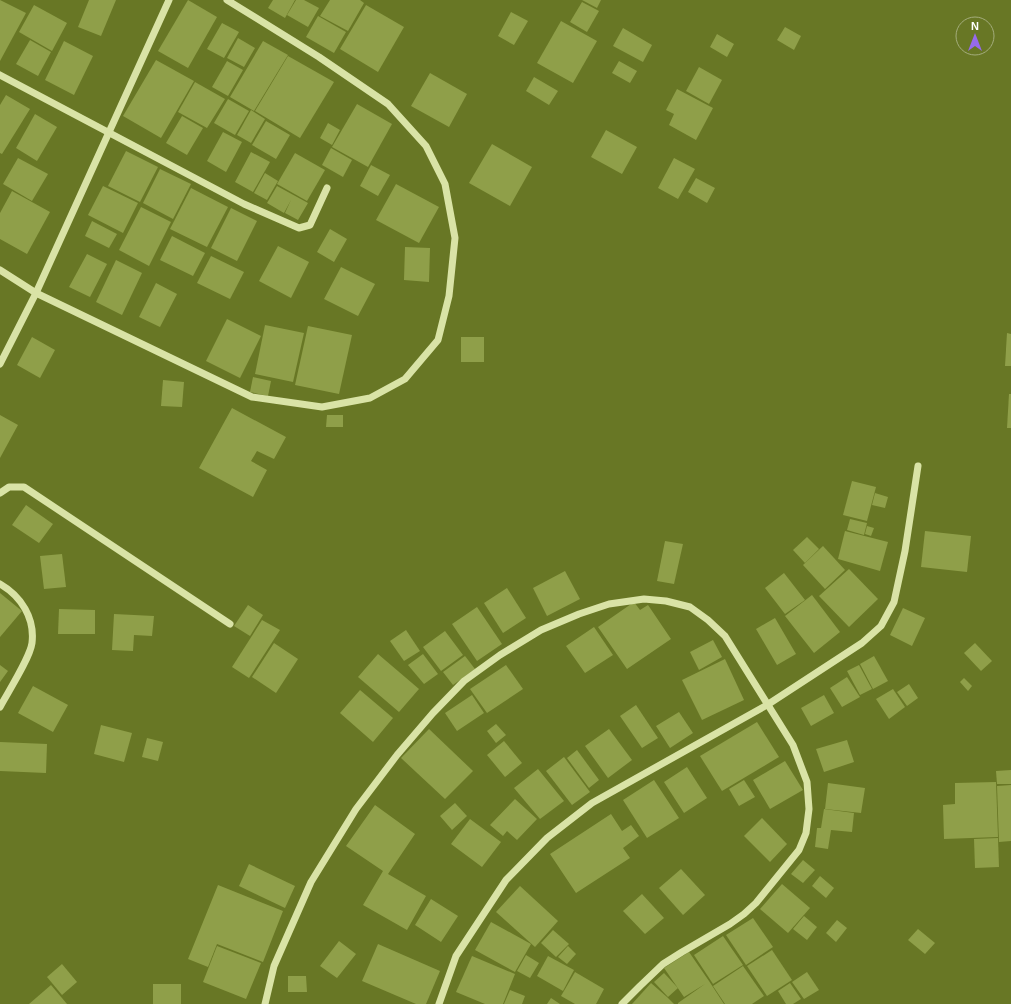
<svg xmlns="http://www.w3.org/2000/svg" width="1011" height="1004" viewBox="0 0 1011 1004" font-family="Arial,sans-serif">
<style>
.building{fill:#8f9f49}
.lines{fill:none;stroke-linecap:round;stroke-linejoin:round}
.minor{stroke:#d9e3a6;stroke-width:7}
</style>
<rect width="100%" height="100%" fill="#687725"/>
<g class="building">
<path d="M0 0 26 13 0 61Z"/>
<path d="M89 0H116L101 36 78 27Z"/>
<path d="M188 0 217 17 188 68 158 51Z"/>
<path d="M273 0H295L285 18 268 8Z"/>
<path d="M296 0H304L319 8 308 27 287 15Z"/>
<path d="M330 0H360L364 3 348 31 320 16Z"/>
<path d="M582 0H601L597 8Z"/>
<path d="M582 2 599 11 587 32 570 22Z"/>
<path d="M34 5 67 23 52 51 19 32Z"/>
<path d="M366 5 404 27 378 72 340 49Z"/>
<path d="M511 12 528 21 514 45 498 36Z"/>
<path d="M318 16 346 32 334 53 306 37Z"/>
<path d="M561 21 597 41 573 83 537 63Z"/>
<path d="M222 23 239 32 224 58 207 49Z"/>
<path d="M785 27 801 36 794 50 777 40Z"/>
<path d="M623 28 652 45 643 62 613 46Z"/>
<path d="M717 34 734 44 727 57 710 47Z"/>
<path d="M238 38 255 48 244 67 227 58Z"/>
<path d="M30 40 51 52 38 76 16 64Z"/>
<path d="M64 41 93 56 74 95 45 80Z"/>
<path d="M263 41 288 55 254 111 230 97Z"/>
<path d="M288 56 334 82 300 138 255 111Z"/>
<path d="M156 60 194 81 161 138 123 116Z"/>
<path d="M227 61 243 70 228 96 212 87Z"/>
<path d="M619 61 637 71 630 83 612 73Z"/>
<path d="M699 67 722 80 709 104 686 91Z"/>
<path d="M430 73 467 94 449 127 411 106Z"/>
<path d="M534 77 558 91 549 105 526 91Z"/>
<path d="M195 82 225 99 207 128 178 112Z"/>
<path d="M677 89 713 108 696 140 669 125 674 114 666 110Z"/>
<path d="M6 95 30 109 2 154 0 153V105Z"/>
<path d="M228 99 249 111 235 135 214 123Z"/>
<path d="M357 104 392 124 368 167 332 147Z"/>
<path d="M251 110 265 119 251 143 237 135Z"/>
<path d="M35 114 57 127 37 161 16 148Z"/>
<path d="M182 116 203 128 187 155 166 143Z"/>
<path d="M266 121 290 135 276 159 252 145Z"/>
<path d="M328 123 340 130 332 145 320 138Z"/>
<path d="M606 130 637 147 622 174 591 157Z"/>
<path d="M223 132 242 142 226 172 207 161Z"/>
<path d="M492 144 532 167 510 206 469 183Z"/>
<path d="M331 148 352 160 343 177 322 165Z"/>
<path d="M126 151 158 167 140 202 108 186Z"/>
<path d="M251 152 270 162 253 192 235 182Z"/>
<path d="M295 153 325 170 307 201 277 184Z"/>
<path d="M18 158 48 174 32 201 3 184Z"/>
<path d="M674 158 695 169 678 199 658 188Z"/>
<path d="M371 165 390 175 378 196 360 186Z"/>
<path d="M160 169 191 184 173 219 143 203Z"/>
<path d="M265 173 278 181 267 200 254 193Z"/>
<path d="M696 178 715 188 707 203 688 192Z"/>
<path d="M396 184 439 207 419 243 376 220Z"/>
<path d="M103 186 138 203 123 233 88 215Z"/>
<path d="M277 186 308 203 298 220 285 213 291 200 284 213 267 203Z"/>
<path d="M191 188 228 207 207 247 170 229Z"/>
<path d="M12 191 50 212 27 254 0 239V213Z"/>
<path d="M141 207 171 222 149 266 119 250Z"/>
<path d="M231 208 257 221 237 261 211 248Z"/>
<path d="M92 221 117 234 109 248 85 236Z"/>
<path d="M330 229 347 239 334 262 317 252Z"/>
<path d="M172 236 205 253 193 276 160 260Z"/>
<path d="M278 246 309 262 291 298 259 281Z"/>
<path d="M405 247 430 248 429 282 404 280Z"/>
<path d="M87 254 107 264 90 297 69 287Z"/>
<path d="M211 256 244 272 230 299 197 283Z"/>
<path d="M116 260 142 273 122 315 96 302Z"/>
<path d="M341 267 375 284 358 316 324 299Z"/>
<path d="M156 283 177 294 160 327 139 317Z"/>
<path d="M227 319 261 336 240 378 206 361Z"/>
<path d="M265 325 304 333 293 382 255 374Z"/>
<path d="M308 326 352 335 339 394 295 385Z"/>
<path d="M1007 333 1011 334V366H1005Z"/>
<path d="M32 337 55 350 40 378 17 365Z"/>
<rect x="461" y="337" width="23" height="25"/>
<path d="M253 377 271 381 268 396 250 392Z"/>
<path d="M163 380 184 382 182 407 161 406Z"/>
<path d="M1009 394H1011V428H1007Z"/>
<path d="M232 408 286 437 274 459 257 451 251 461 267 470 253 497 199 468Z"/>
<path d="M0 415 18 425 0 458Z"/>
<path d="M327 415H343V427H326Z"/>
<path d="M852 481 876 487 867 521 843 515Z"/>
<path d="M875 493 888 497 885 508 872 505Z"/>
<path d="M26 505 53 524 39 543 12 525Z"/>
<path d="M850 519 867 523 864 535 847 530Z"/>
<path d="M867 526 874 528 871 536 865 534Z"/>
<path d="M845 531 888 542 880 571 838 559Z"/>
<path d="M925 531 971 536 967 572 921 567Z"/>
<path d="M807 537 819 549 805 563 793 550Z"/>
<path d="M665 541 683 544 674 584 657 581Z"/>
<path d="M823 546 845 570 825 589 803 565Z"/>
<path d="M62 554 66 587 44 589 40 556Z"/>
<path d="M849 569 878 599 849 627 819 596Z"/>
<path d="M565 571 580 599 547 616 533 588Z"/>
<path d="M784 573 805 600 785 614 765 588Z"/>
<path d="M507 588 526 618 503 633 484 603Z"/>
<path d="M0 593 22 611 0 637Z"/>
<path d="M812 595 840 632 814 653 785 616Z"/>
<path d="M634 602 640 610 648 605 671 639 627 669 598 627Z"/>
<path d="M248 605 263 615 250 636 234 626Z"/>
<path d="M477 607 502 644 477 661 452 624Z"/>
<path d="M903 608 925 618 912 646 890 635Z"/>
<path d="M59 609 95 610V634H58Z"/>
<path d="M114 614 154 616 152 636 134 635 133 651 112 650Z"/>
<path d="M775 618 796 654 777 665 756 629Z"/>
<path d="M262 620 280 630 249 678 232 667Z"/>
<path d="M594 627 613 655 585 673 566 646Z"/>
<path d="M406 630 420 651 404 661 390 641Z"/>
<path d="M445 631 463 655 441 671 423 647Z"/>
<path d="M713 640 722 657 699 670 690 652Z"/>
<path d="M274 643 298 659 276 693 252 677Z"/>
<path d="M975 643 992 661 981 671 964 653Z"/>
<path d="M378 654 419 689 399 712 358 677Z"/>
<path d="M423 654 438 674 424 684 408 665Z"/>
<path d="M465 656 475 669 453 685 443 672Z"/>
<path d="M874 656 888 681 873 689 860 664Z"/>
<path d="M725 659 744 700 702 720 682 680Z"/>
<path d="M0 665 8 671 0 682Z"/>
<path d="M506 665 523 689 487 713 470 689Z"/>
<path d="M859 665 872 689 860 695 847 671Z"/>
<path d="M847 677 860 697 842 707 830 688Z"/>
<path d="M964 678 972 686 968 691 960 682Z"/>
<path d="M909 684 918 698 907 706 897 692Z"/>
<path d="M33 686 68 705 53 732 18 713Z"/>
<path d="M893 689 905 707 889 719 876 699Z"/>
<path d="M360 690 393 718 373 742 340 713Z"/>
<path d="M472 695 484 713 457 731 445 713Z"/>
<path d="M824 695 834 713 811 726 801 708Z"/>
<path d="M636 705 658 738 642 748 620 716Z"/>
<path d="M679 712 693 733 670 748 656 726Z"/>
<path d="M757 722 779 757 722 791 700 756Z"/>
<path d="M496 724 506 735 496 743 487 731Z"/>
<path d="M101 725 132 733 124 762 94 754Z"/>
<path d="M429 729 473 771 445 799 401 758Z"/>
<path d="M609 729 632 760 608 778 585 746Z"/>
<path d="M147 738 163 742 158 761 142 757Z"/>
<path d="M847 740 854 762 824 772 816 749Z"/>
<path d="M504 741 522 763 505 777 487 755Z"/>
<path d="M0 742 47 744 46 773 0 771Z"/>
<path d="M577 750 599 780 589 788 567 758Z"/>
<path d="M564 757 590 792 572 805 546 771Z"/>
<path d="M785 761 803 790 770 809 753 780Z"/>
<path d="M687 767 707 798 684 813 664 782Z"/>
<path d="M538 769 564 801 540 819 514 788Z"/>
<path d="M1011 770V784H997L996 771Z"/>
<path d="M654 780 679 818 647 838 623 800Z"/>
<path d="M744 780 755 797 739 806 729 789Z"/>
<path d="M996 782 998 837 944 839 943 805 955 804V783Z"/>
<path d="M828 783 865 788 861 813 825 809Z"/>
<path d="M1011 785V841L999 842 997 786Z"/>
<path d="M515 799 537 819 517 840 507 831 503 836 490 825Z"/>
<path d="M455 803 467 816 452 830 440 816Z"/>
<path d="M375 805 415 834 388 874 426 896 407 930 363 905 383 871 346 846Z"/>
<path d="M824 809 854 813 852 832 831 830 828 849 815 847 817 828H821Z"/>
<path d="M611 814 622 831 631 825 639 836 623 848 630 858 576 893 550 854Z"/>
<path d="M762 818 787 844 770 862 744 836Z"/>
<path d="M470 819 501 842 482 867 451 844Z"/>
<path d="M998 838 999 867 975 868 974 839Z"/>
<path d="M803 860 815 870 803 883 791 874Z"/>
<path d="M249 864 295 886 285 908 239 886Z"/>
<path d="M681 869 705 895 683 915 659 888Z"/>
<path d="M820 876 834 888 826 898 812 886Z"/>
<path d="M782 884 810 908 788 933 760 909Z"/>
<path d="M218 885 283 911 263 962 217 944 208 967 188 959Z"/>
<path d="M520 886 558 921 535 947 496 912Z"/>
<path d="M642 894 664 918 645 934 623 911Z"/>
<path d="M431 899 458 916 441 942 415 925Z"/>
<path d="M804 916 817 927 807 940 793 929Z"/>
<path d="M753 918 773 947 746 965 726 935Z"/>
<path d="M837 920 847 928 836 942 826 933Z"/>
<path d="M491 922 531 944 515 972 475 950Z"/>
<path d="M918 929 935 943 925 954 908 940Z"/>
<path d="M553 930 569 944 556 957 541 943Z"/>
<path d="M723 936 743 965 713 984 694 955Z"/>
<path d="M339 941 356 954 337 978 320 966Z"/>
<path d="M378 944 440 971 426 1004H416L362 981Z"/>
<path d="M217 946 261 963 246 999 203 982Z"/>
<path d="M568 946 576 954 567 964 558 957Z"/>
<path d="M772 950 792 980 767 996 747 966Z"/>
<path d="M689 952 709 981 724 1004H678V1003L705 984 684 997 664 968Z"/>
<path d="M526 955 539 963 530 978 517 971Z"/>
<path d="M472 956 515 974 503 1004H485L456 992Z"/>
<path d="M548 956 574 970 563 991 537 976Z"/>
<path d="M62 964 77 982 62 995 47 977Z"/>
<path d="M743 966 764 996 752 1004H725L713 986Z"/>
<path d="M575 972 604 989 596 1004H575L561 996Z"/>
<path d="M807 972 819 990 804 999 792 982Z"/>
<path d="M664 973 678 988 668 997 654 982Z"/>
<path d="M288 976H306L307 992H288Z"/>
<path d="M651 983 667 997 674 1004H632Z"/>
<path d="M790 983 801 999 793 1004H786L778 991Z"/>
<rect x="153" y="984" width="28" height="20"/>
<path d="M51 985 67 1004H29Z"/>
<path d="M510 990 525 996 522 1004H504Z"/>
<path d="M551 998 560 1004H547Z"/>
</g>
<g class="lines">
<g class="minor">
<path d="M0 75 244 204 299 228 310 225 327 188"/>
<path d="M0 270 36 293 252 397 322 407 370 398 405 379 438 340 449 296 455 238 445 184 426 146 388 104 319 57 227 0"/>
<path d="M0 364 36 293 169 0"/>
<path d="M0 493 9 487H24L230 624"/>
<path d="M0 584C21 596 35 618 32 643 30 658 8 692 0 707"/>
<path d="M265 1004 274 966 311 882 356 809 397 755 433 713 464 681 500 655 541 630 579 614 609 604 644 599 666 601 690 607 708 620 725 636 793 745 807 782 809 809 806 833 799 850 756 903 744 914 730 924 682 952 663 964 640 986 622 1004"/>
<path d="M439 1004 456 956 506 880 547 838 592 803 767 705 862 643 881 626 894 602 905 551 918 466"/>
</g>
</g>
<g transform="translate(975 36)"><circle r="19" fill="#687725" stroke="#a4ad7c"/>
<path d="M0-3L7 15L0 10L-7 15Z" fill="#966aec"/>
<text y="-6" font-size="11" font-weight="bold" text-anchor="middle" fill="#ffffff">N</text>
</g>
</svg>
